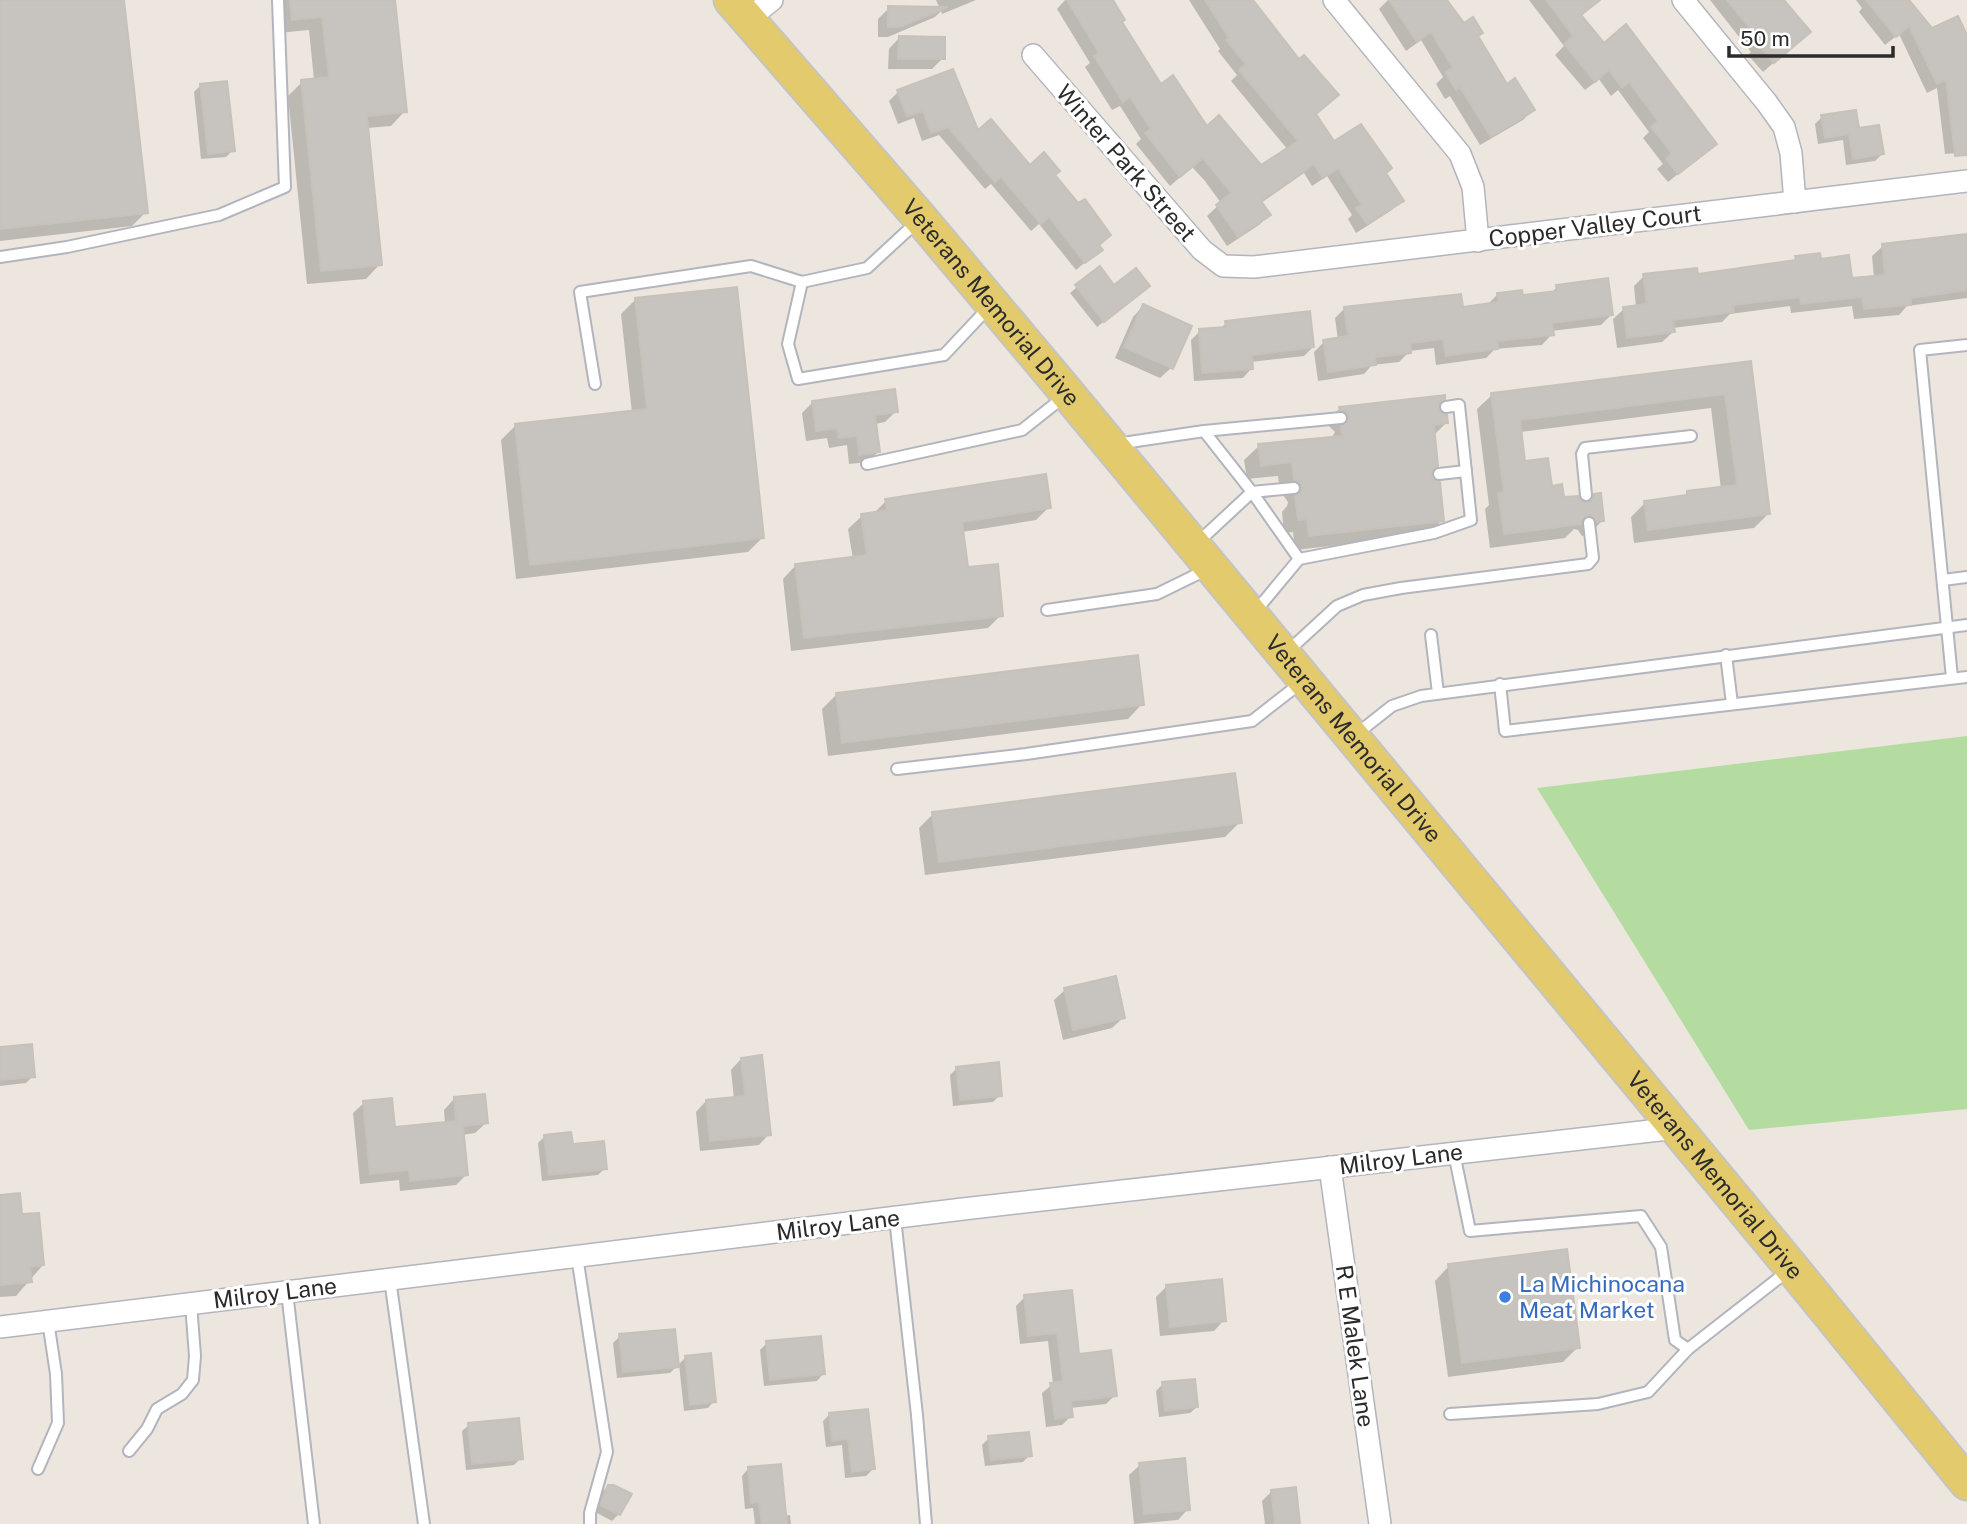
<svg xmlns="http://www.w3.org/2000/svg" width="1967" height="1524" viewBox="0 0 1967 1524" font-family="'Public Sans',sans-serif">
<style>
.green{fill:#b4dca1}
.shadow{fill:#0003}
.building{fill:#c7c3be;stroke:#c7c2b9;stroke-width:2}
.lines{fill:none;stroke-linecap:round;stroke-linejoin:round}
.lane-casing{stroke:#b2b5bd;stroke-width:14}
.street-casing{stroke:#b2b5bd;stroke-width:24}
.primary-casing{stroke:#c4c4c4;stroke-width:37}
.lane{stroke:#fff;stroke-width:10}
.street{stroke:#fff;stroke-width:21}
.primary{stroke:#e3ca6d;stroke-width:33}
.shop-dot{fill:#3f7fe0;stroke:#fff;stroke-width:2.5}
.labels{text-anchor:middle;stroke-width:6;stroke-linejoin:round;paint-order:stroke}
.street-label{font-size:23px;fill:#2b2b2b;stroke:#fff}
.shop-label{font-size:23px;fill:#366cbe;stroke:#fff;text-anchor:start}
</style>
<rect width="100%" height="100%" fill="#ece6df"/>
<path class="green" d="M1967 736V1109L1749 1130 1537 788Z"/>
<g class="shadow">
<path d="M0 0H123L146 212 132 226 0 241Z"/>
<path d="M275 0H394L405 111 391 126 367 128 380 264 366 279 307 284 288 96 302 82 314 80 309 30 278 33Z"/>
<path d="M936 0H976L942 14 941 11 935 17 888 37H878V19L889 8 940 9Z"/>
<path d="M1065 0H1111L1120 23 1160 86 1206 128 1260 167 1288 150 1231 81 1237 75 1218 51 1220 49 1189 0H1251L1314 115 1333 144 1384 174 1402 200 1392 210 1356 233 1348 219 1352 215 1327 176 1312 186 1304 173 1261 203 1269 215 1259 225 1227 246 1207 216 1221 203 1205 181 1192 167 1170 186 1136 144 1141 139 1120 106 1112 110 1085 67 1090 63 1057 9Z"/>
<path d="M1388 0H1445L1463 25 1476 37 1506 86 1533 109 1523 120 1480 145 1450 96 1445 99 1436 84 1443 77 1421 40 1406 51 1379 9Z"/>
<path d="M1529 0H1597L1580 16 1604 45 1715 144 1668 182 1657 169 1663 164 1643 138 1649 132 1618 90 1611 96 1599 79 1585 90 1555 55 1564 46Z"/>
<path d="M1710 0H1782L1799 41 1763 72 1748 55 1751 52Z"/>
<path d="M1856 0H1907L1931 30 1967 46V152L1945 154 1937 88 1927 93 1899 34 1885 45 1859 12 1862 8Z"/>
<path d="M899 38 943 58 932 69H888L889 49Z"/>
<path d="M201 85 233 150 226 157 201 159 194 92Z"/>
<path d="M898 92 977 133 1029 167 1053 176 1100 250 1076 270 1039 224 1031 231 991 184 985 189 939 135 922 141 914 118 898 124 889 101Z"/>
<path d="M1822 117 1857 130 1882 154 1875 161 1846 165 1843 140 1818 144 1815 124Z"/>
<path d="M1967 236V298L1907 306 1899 315 1854 319 1852 306 1791 313 1790 306 1730 314 1722 322 1672 328 1673 332 1662 342 1617 348 1613 319 1624 309 1636 307 1634 286 1644 276H1696L1791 263 1796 258 1819 261 1850 280 1874 278 1872 256 1883 246Z"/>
<path d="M1099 269 1114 287 1141 292 1097 327 1070 293Z"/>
<path d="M1557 287 1611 315 1601 325 1551 331 1552 334 1542 345 1495 349 1486 358 1436 365 1434 348 1410 351 1399 362 1372 365 1364 374 1318 381 1314 352 1324 342 1338 340 1335 318 1345 308 1461 309 1487 305 1498 294 1522 297 1550 294Z"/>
<path d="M635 300 763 537 748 552 516 579 501 440 515 426 632 413 621 314Z"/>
<path d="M1143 306 1171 368 1160 378 1115 358 1133 317Z"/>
<path d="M1226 323 1313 347 1304 356 1251 362V369L1243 378 1194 381 1191 340 1200 331 1220 329Z"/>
<path d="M1749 363 1768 514 1754 528 1634 543 1631 517 1645 503 1683 498 1688 493 1721 489 1711 408 1519 432 1523 463 1563 499 1586 504 1595 495 1602 521 1588 535 1582 536 1578 530 1574 529 1565 538 1490 548 1485 509 1489 505 1477 409 1492 395Z"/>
<path d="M813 402 896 411 885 422 875 424 879 451 868 462 849 464 847 445 829 448 827 438 806 441 802 413Z"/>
<path d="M1438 404 1439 414 1446 423 1433 436 1429 474 1442 520 1428 535 1295 550 1293 532 1284 533 1282 512 1287 506 1288 502 1283 495 1280 494 1278 476 1247 479 1244 460 1259 446 1331 439 1335 432 1326 423 1340 408Z"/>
<path d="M886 501 1049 507 1036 520 962 532 966 569 1001 615 988 628 791 651 783 579 796 565 853 559 848 529 862 516 873 514Z"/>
<path d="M837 694 1142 704 1128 719 828 756 822 709Z"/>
<path d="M933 814 1240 822 1225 837 925 875 919 828Z"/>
<path d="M1065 990 1123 1018 1112 1028 1063 1040 1054 1000Z"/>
<path d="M0 1049 33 1076 26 1083 0 1086Z"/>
<path d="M741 1059 769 1134 759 1145 700 1151 696 1112 706 1101 734 1099 731 1070Z"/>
<path d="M957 1068 1000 1095 993 1102 953 1106 950 1075Z"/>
<path d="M454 1099 486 1123 475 1133 462 1135 466 1175 456 1185 400 1191 399 1180 360 1184 353 1113 364 1103 394 1129 445 1124 444 1110Z"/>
<path d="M545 1136 571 1146 605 1168 598 1175 542 1181 538 1143Z"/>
<path d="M0 1197 20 1216 43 1265 16 1296 0 1297Z"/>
<path d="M1449 1266 1578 1347 1563 1362 1448 1377 1435 1281Z"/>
<path d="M1167 1286 1224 1320 1214 1331 1160 1336 1156 1297Z"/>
<path d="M1071 1292 1077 1356 1115 1395 1106 1404 1070 1408 1071 1416 1062 1425 1046 1427 1042 1393 1053 1384 1048 1341 1020 1344 1016 1306 1025 1297Z"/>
<path d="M620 1336 677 1366 686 1357 714 1401 708 1408 684 1411 679 1364 670 1373 617 1378 613 1343Z"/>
<path d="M767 1343 823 1374 817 1381 764 1386 760 1350Z"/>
<path d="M1163 1384 1197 1407 1190 1413 1159 1417 1156 1391Z"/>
<path d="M830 1414 873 1469 866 1476 845 1478 842 1445 826 1447 823 1421Z"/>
<path d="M469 1425 521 1458 514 1465 466 1470 462 1431Z"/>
<path d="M989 1438 1030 1455 1023 1462 985 1466 982 1445Z"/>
<path d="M1140 1465 1188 1509 1178 1520 1134 1524 1129 1475Z"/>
<path d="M748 1469 784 1516 790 1515 791 1524H755L753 1508 745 1509 742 1476Z"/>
<path d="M608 1486 619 1514 612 1521 595 1512 601 1493Z"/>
<path d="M1272 1491 1298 1524H1265L1262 1501Z"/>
</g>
<g class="building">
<path d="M0 0H124L148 213 0 229Z"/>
<path d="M290 0H395L407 112 367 116 382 265 321 271 301 80 329 77 322 17 292 20Z"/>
<path d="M1067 0H1113L1125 20 1122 22 1161 84 1173 75 1207 126 1219 115 1261 165 1298 141 1239 70 1246 64 1226 40 1229 38 1205 0H1253L1299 59 1304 55 1339 95 1316 114 1334 141 1361 124 1392 168 1386 173 1404 201 1367 224 1356 208 1362 205 1338 168 1323 178 1314 164 1261 201 1271 215 1238 237 1216 205 1231 193 1203 158 1180 177 1145 133 1151 129 1130 97 1123 102 1094 56 1099 53Z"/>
<path d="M1389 0H1447L1464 23 1473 17 1483 33 1478 36 1507 84 1515 78 1535 110 1491 137 1460 87 1456 90 1445 72 1453 68 1431 32 1417 42Z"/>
<path d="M1546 0H1600L1581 15 1604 43 1626 24 1717 144 1678 174 1666 159 1672 153 1651 127 1658 121 1629 82 1622 88 1609 70 1595 82 1564 44 1573 36Z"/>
<path d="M1727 0H1784L1811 32 1774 63 1757 43 1760 41Z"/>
<path d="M1866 0H1909L1932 28 1958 16 1967 35V155L1955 156 1946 80 1937 84 1909 26 1896 37Z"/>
<path d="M888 6 948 7 900 27H888Z"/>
<path d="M899 36 945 37V59H898Z"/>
<path d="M953 69 978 130 991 119 1030 165 1044 152 1060 171 1055 175 1078 203 1085 199 1111 235 1099 245 1103 250 1085 263 1049 217 1041 224 1001 177 995 182 948 127 931 133 923 111 907 116 897 90Z"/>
<path d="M227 81 235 151 208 154 200 84Z"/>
<path d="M1856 110 1859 128 1879 125 1884 154 1853 159 1849 134 1825 138 1821 115Z"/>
<path d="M1967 234V290L1911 298V305L1864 309 1862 297 1801 304 1800 297 1733 305 1734 312 1673 320 1675 332 1627 338 1623 307 1647 304 1643 274 1697 268 1698 274 1796 260 1795 256 1820 253 1821 259 1849 255 1852 278 1885 275 1882 244Z"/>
<path d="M1100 266 1114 285 1136 268 1150 286 1104 322 1075 285Z"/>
<path d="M1608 278 1613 315 1552 323 1554 335 1497 341 1498 349 1446 356 1443 339 1410 343 1411 353 1375 357 1376 365 1328 372 1323 340 1348 336 1344 307 1461 294 1463 307 1498 302 1497 293 1522 290 1523 295 1557 291 1556 285Z"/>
<path d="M737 287 764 538 530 565 515 424 647 409 635 298Z"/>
<path d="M1143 304 1192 326 1173 369 1124 347Z"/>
<path d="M1310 311 1314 347 1252 355 1253 369 1202 373 1199 329 1226 327 1225 321Z"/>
<path d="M1751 361 1770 514 1648 530 1644 501 1687 495V491L1737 485 1725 394 1520 420 1525 461 1548 458 1552 486 1562 484 1564 497 1578 496 1582 502 1587 503 1593 499 1594 494 1601 493 1604 521 1597 522 1593 516 1587 515 1582 519 1581 524 1504 534 1498 493 1504 492 1491 393Z"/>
<path d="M895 389 898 412 875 415 880 452 859 455 857 436 839 438 837 428 816 431 812 401Z"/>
<path d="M1445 395V399L1441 401 1438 408 1440 412 1447 415 1448 423 1434 425 1438 466 1434 468 1431 474 1433 479 1440 482 1444 521 1309 536 1307 519 1298 520 1295 496 1301 492 1302 487 1298 481 1294 480 1292 462 1261 466 1258 444 1342 436 1341 426 1348 422 1349 417 1345 411 1340 410 1339 407Z"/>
<path d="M1046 474 1051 508 962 522 968 567 998 564 1003 616 804 638 795 564 867 555 861 514 887 510 885 499Z"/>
<path d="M1138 655 1144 705 842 743 836 693Z"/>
<path d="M1235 773 1242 823 939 862 932 812Z"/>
<path d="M1116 976 1125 1018 1073 1030 1064 988Z"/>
<path d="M32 1044 35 1077 0 1080V1047Z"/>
<path d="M762 1055 771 1135 710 1141 706 1100 745 1096 741 1058Z"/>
<path d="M999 1062 1002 1096 960 1100 956 1067Z"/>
<path d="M485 1094 488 1123 463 1126 468 1175 410 1181 409 1170 370 1174 363 1101 392 1098 395 1127 456 1121 454 1097Z"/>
<path d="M571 1132 573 1144 604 1141 607 1169 549 1175 544 1135Z"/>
<path d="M20 1193 22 1214 39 1213 44 1265 30 1267 32 1282 0 1285V1195Z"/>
<path d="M1567 1249 1580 1348 1462 1363 1448 1264Z"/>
<path d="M1222 1279 1226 1321 1170 1327 1166 1285Z"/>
<path d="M1072 1290 1079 1354 1111 1350 1117 1396 1071 1401 1073 1417 1055 1419 1050 1383 1063 1381 1057 1333 1028 1336 1024 1295Z"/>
<path d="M675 1329 679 1367 623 1372 619 1334Z"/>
<path d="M821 1336 825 1374 770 1380 766 1341Z"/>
<path d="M711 1353 716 1402 690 1405 685 1356Z"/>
<path d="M1195 1379 1198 1407 1165 1411 1162 1382Z"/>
<path d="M868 1409 875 1469 852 1472 848 1439 832 1441 829 1413Z"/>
<path d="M519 1418 523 1459 472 1464 468 1423Z"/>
<path d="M1029 1432 1032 1456 991 1460 988 1436Z"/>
<path d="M1185 1458 1190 1510 1144 1514 1139 1463Z"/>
<path d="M781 1464 787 1524H762L759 1502 751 1503 748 1467Z"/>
<path d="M608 1485H614L632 1494 620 1515 600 1505Z"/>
<path d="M1296 1487 1300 1524H1275L1271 1490Z"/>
</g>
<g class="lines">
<defs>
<g id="lane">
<path d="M0 257 67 247 219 215 285 187 278 0"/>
<path d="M802 282 788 344 798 379 944 355 990 306"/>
<path d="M595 384 580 292 751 266 802 282 867 268 919 220"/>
<path d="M1204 431 1252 492 1294 488"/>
<path d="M1116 444 1204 431 1341 418"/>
<path d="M867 464 1022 430 1065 396"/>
<path d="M1439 474 1466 471"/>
<path d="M1586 495 1582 454 1585 448 1691 436"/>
<path d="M1196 544 1252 492 1299 559"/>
<path d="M1943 580 1967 577"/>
<path d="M1047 610 1157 594 1208 569"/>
<path d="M1255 612 1299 559 1434 533 1471 520 1459 405 1446 407"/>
<path d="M1431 635 1438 693"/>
<path d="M1288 651 1337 606 1363 595 1401 588 1588 564 1593 558 1589 523"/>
<path d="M1726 655 1732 704"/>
<path d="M1952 678 1920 350 1967 345"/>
<path d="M1500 684 1505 731 1967 677"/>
<path d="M1354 736 1392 706 1421 696 1967 625"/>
<path d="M897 769 1026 754 1252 721 1302 682"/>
<path d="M1454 1153 1470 1231 1641 1216 1661 1247 1675 1340 1688 1349 1789 1270"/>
<path d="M895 1218 917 1415 926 1524"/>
<path d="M577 1256 607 1452 590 1513V1524"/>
<path d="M390 1279 424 1524"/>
<path d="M287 1292 314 1524"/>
<path d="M1450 1414 1598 1404 1648 1392 1688 1349"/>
<path d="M129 1451 147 1429 157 1409 182 1394 193 1380 195 1356 191 1304"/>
<path d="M38 1469 58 1423 56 1374 48 1321"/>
</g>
<g id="street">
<path d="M1334 0 1460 154 1473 187 1478 241"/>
<path d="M1683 0 1767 103 1784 127 1791 153 1795 202"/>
<path d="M747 20 772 0"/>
<path d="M1033 55 1202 250 1223 266 1254 267 1967 181"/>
<path d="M1330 1167 1380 1524"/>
<path d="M0 1327 963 1209 1677 1128"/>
</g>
<g id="primary">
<path id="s1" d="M731 0 921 219 1068 394 1792 1268 1967 1483"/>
</g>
</defs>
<use href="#lane" class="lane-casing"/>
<use href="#street" class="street-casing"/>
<use href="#primary" class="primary-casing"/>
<use href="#lane" class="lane"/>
<use href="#street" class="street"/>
<use href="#primary" class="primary"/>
</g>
<circle class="shop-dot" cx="1505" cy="1297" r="7"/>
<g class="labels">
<g class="street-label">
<text transform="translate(1126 163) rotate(49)" y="8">Winter Park Street</text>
<text transform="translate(1595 226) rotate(-7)" y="8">Copper Valley Court</text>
<text dy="8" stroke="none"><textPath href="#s1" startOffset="399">Veterans Memorial Drive</textPath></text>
<text dy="8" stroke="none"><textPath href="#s1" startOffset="966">Veterans Memorial Drive</textPath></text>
<text transform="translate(1401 1159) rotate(-7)" y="8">Milroy Lane</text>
<text dy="8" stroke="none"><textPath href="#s1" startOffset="1533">Veterans Memorial Drive</textPath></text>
<text transform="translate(838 1225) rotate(-7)" y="8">Milroy Lane</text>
<text transform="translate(275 1293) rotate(-7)" y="8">Milroy Lane</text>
<text transform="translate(1355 1346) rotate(82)" y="8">R E Malek Lane</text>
</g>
<g class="shop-label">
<text x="1519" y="1292">La Michinocana<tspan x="1519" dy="26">Meat Market</tspan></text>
</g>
</g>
<path d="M1729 46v10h164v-10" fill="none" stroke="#2b2b2b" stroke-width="3.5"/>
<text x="1740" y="46" font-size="21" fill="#2b2b2b" stroke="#ffffff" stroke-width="5" paint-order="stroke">50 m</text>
</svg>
